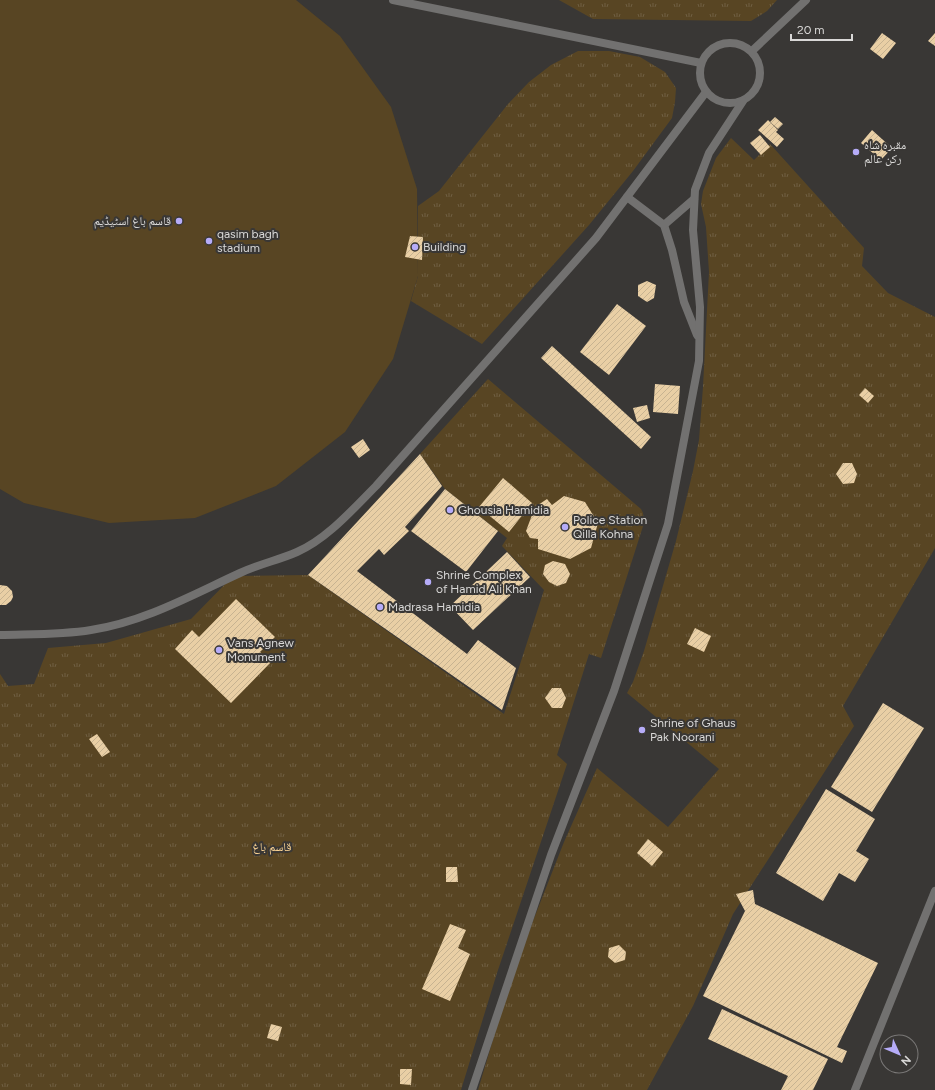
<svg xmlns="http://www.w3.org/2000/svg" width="935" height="1090" viewBox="0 0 935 1090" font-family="Figtree,'Noto Naskh Arabic',sans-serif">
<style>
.grass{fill:#584523}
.park{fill:url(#park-tufts)}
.building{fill:url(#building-hatch)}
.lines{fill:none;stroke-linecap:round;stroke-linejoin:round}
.service{stroke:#727170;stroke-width:8}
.minor{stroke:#727170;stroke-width:8}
.poi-dot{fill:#b6acf8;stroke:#393735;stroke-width:1.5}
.labels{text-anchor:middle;stroke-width:4;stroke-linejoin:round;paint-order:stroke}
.poi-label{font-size:12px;fill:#d9d8d7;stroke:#393735;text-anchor:start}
.park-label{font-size:12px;fill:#f9d292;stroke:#393735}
</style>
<defs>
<pattern id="park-tufts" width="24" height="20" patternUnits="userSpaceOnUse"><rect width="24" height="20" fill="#584523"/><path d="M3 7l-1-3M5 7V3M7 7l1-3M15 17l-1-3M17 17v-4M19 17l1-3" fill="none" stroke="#6f5f42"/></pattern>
<pattern id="building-hatch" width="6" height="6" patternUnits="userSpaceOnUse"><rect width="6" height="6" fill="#e9cfa5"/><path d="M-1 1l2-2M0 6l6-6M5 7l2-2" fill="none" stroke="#c7b391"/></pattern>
</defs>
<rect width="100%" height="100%" fill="#393735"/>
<path class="grass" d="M0 0H296L340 36 391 107 417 189 418 276 393 359 345 432 276 486 195 518 109 523 24 503 0 489Z"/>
<g class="park">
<path d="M559 0H777L767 11 751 21 593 19Z"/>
<path d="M578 51H609L640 57 665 72 676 88 675 102 672 118 633 171 589 225 482 344 411 301 418 276V206L439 191 508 104 529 82 551 65Z"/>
<path d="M731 138 754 160 770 144 864 248 862 266 888 293 935 317V548L843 706 854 726 733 914 693 1006 647 1090H478L506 996 533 921 564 842 597 768 668 827 719 769 627 693 633 682 644 651 676 541 693 471 699 440 703 387 709 272 706 227 701 204 703 191 716 158Z"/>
<path d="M488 379 641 509 643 513 644 523 601 658 589 654 557 755 567 764 497 973 461 1090H0V674L8 686 34 684 48 648 106 643 191 619 233 576 308 575 504 714 544 590 502 546 507 538 445 489 420 454Z"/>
</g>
<g class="building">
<path d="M882 33 896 43 883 59 870 49Z"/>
<path d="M935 33V46L928 41Z"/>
<path d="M775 117 783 124 778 129 770 122Z"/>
<path d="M768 120 778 130 776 132 784 139 777 147 758 130Z"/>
<path d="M872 130 892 148 881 160 861 143Z"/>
<path d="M760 135 770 147 761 155 750 143Z"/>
<path d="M410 236 423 237 422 260 405 257Z"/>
<path d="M647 281 656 285 654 298 647 302 638 296V285Z"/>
<path d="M617 304 646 326 609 375 580 352Z"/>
<path d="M552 346 651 437 641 449 541 358Z"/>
<path d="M655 384 680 386 678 414 653 412Z"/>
<path d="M865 388 874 396 868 403 859 395Z"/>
<path d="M647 405 650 418 637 422 633 408Z"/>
<path d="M363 439 370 450 359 458 351 447Z"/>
<path d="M420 454 442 486 405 527 409 531 384 555 379 549 357 571 467 654 478 640 516 668 502 710 308 575Z"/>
<path d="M843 463H852L857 474 854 483 843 484 836 474Z"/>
<path d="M503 478 532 503 509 532 479 507Z"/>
<path d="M445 489 498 531 466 572 411 531Z"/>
<path d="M564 496 585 502 598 523 591 548 570 559 538 549V539L530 538 526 531 535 507 547 499 552 505Z"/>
<path d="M507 552 530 577 473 630 450 606Z"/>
<path d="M553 561 565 564 570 574 566 583 557 586 549 582 543 574 545 565Z"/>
<path d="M0 585 7 586 12 591 13 597 11 601 6 605H0Z"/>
<path d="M236 599 275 637 260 652 271 662 231 703 175 649 192 630 199 637Z"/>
<path d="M695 628 711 636 704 652 687 644Z"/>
<path d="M552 688H561L566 698 562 708H552L545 698Z"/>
<path d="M883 703 924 728 872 812 831 787Z"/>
<path d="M97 734 110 752 102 757 89 739Z"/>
<path d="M826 789 875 819 856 851 869 859 855 882 839 873 823 901 776 873Z"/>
<path d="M648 839 663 852 652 866 637 853Z"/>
<path d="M446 867H457L458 882H446Z"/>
<path d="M753 890 755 904 878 963 837 1047 847 1051 842 1063 703 996 745 911 736 894Z"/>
<path d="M450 924 466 930 458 948 470 954 450 1001 422 989Z"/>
<path d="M619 945 626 952 625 960 615 963 608 957 609 948Z"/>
<path d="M722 1009 828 1059 813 1090H781L788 1076 708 1039Z"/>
<path d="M271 1024 282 1027 278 1041 267 1038Z"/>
<path d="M400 1069H412L411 1085 400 1084Z"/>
</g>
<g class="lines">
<g class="service">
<path d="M393 0 701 63"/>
<circle cx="730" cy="73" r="30"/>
<path d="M752 51 806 0"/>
<path d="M627 197 664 225 672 250 684 302 697 335"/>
<path d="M664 225 694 199"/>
<path d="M0 635C30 634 61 635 91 630 144 622 192 595 240 573 259 564 279 560 297 552 327 539 353 509 376 486L596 238 706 92"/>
<path d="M472 1090 551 855 614 691 668 524 699 361 700 307 693 230 695 190 709 153 743 101"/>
</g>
<path class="minor" d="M855 1090 935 891"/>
</g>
<g class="poi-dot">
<circle cx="856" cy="152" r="4"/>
<circle cx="179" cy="221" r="4"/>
<circle cx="209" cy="241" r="4"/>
<circle cx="415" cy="247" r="4"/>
<circle cx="450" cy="510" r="4"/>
<circle cx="565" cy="527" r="4"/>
<circle cx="428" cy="582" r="4"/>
<circle cx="380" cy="607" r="4"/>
<circle cx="219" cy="650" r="4"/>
<circle cx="642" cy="730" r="4"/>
</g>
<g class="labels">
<g class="poi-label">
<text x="864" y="149">مقبرہ شاہ<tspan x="864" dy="14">رکن عالم</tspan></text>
<text x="171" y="225" text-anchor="end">قاسم باغ اسٹیڈیم</text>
<text x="217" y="238">qasim bagh<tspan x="217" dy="14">stadium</tspan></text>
<text x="423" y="251">Building</text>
<text x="458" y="514">Ghousia Hamidia</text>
<text x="573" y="524">Police Station<tspan x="573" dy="14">Qilla Kohna</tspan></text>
<text x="436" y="579">Shrine Complex<tspan x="436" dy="14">of Hamid Ali Khan</tspan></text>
<text x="388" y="611">Madrasa Hamidia</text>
<text x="227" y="647">Vans Agnew<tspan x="227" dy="14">Monument</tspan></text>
<text x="650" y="727">Shrine of Ghaus<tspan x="650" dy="14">Pak Noorani</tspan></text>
</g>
<g class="park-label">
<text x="272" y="851">قاسم باغ</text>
</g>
</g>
<g transform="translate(899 1054) rotate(134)"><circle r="19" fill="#393735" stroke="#797776"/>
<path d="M0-3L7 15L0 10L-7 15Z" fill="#b6acf8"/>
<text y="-6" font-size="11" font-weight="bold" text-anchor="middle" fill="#d9d8d7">N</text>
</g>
<path d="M791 34v6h61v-6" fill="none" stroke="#d9d8d7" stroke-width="2"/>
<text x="797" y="34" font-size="12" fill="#d9d8d7" stroke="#393735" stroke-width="3" paint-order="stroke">20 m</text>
</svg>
